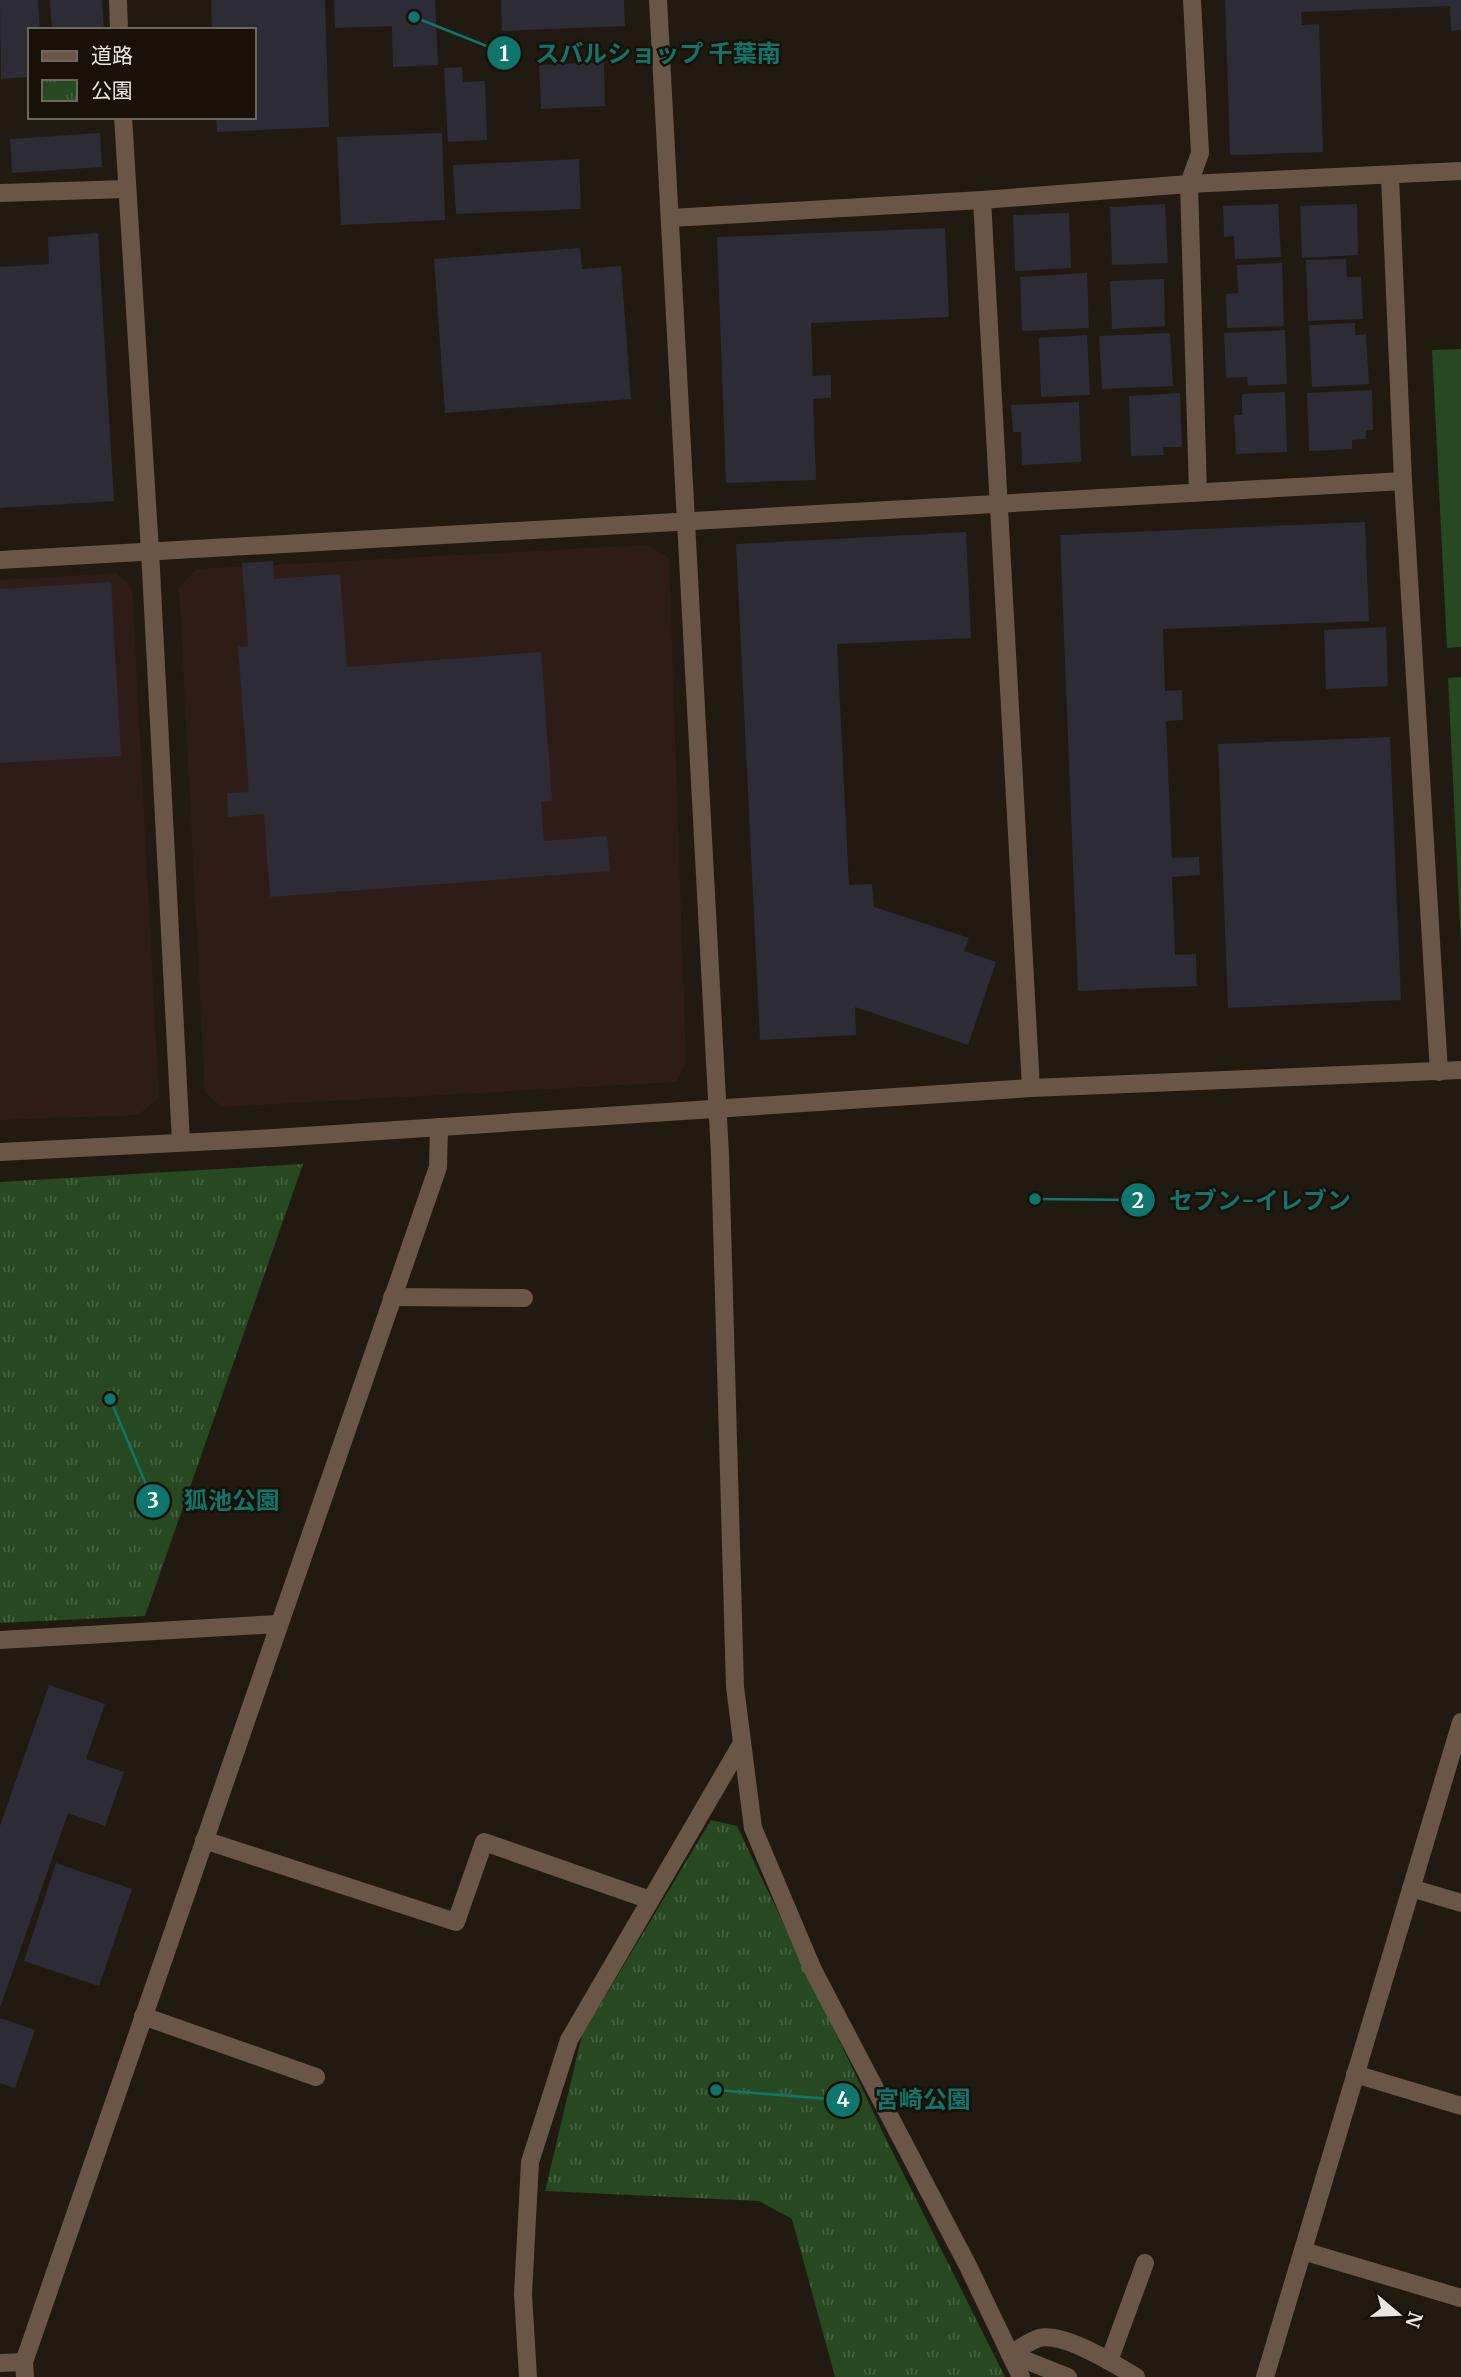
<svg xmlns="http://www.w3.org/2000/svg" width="1461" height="2377" viewBox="0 0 1461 2377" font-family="Merriweather,'Noto Sans JP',serif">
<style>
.commercial{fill:#2e1d16}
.green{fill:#264921}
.park{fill:url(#park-tufts)}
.building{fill:#2d2b35}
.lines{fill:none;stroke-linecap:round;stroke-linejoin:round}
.minor{stroke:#695646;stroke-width:18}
.tertiary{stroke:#695646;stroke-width:18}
.leader{fill:none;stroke:#0f766e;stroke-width:2.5}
.callout-dot{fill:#0f766e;stroke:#171108;stroke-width:2.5}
.mark-label{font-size:21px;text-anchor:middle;font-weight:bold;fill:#fff}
.callout-label{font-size:24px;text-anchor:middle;font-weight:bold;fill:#0f766e;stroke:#171108;stroke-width:5;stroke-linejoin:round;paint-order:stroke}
</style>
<defs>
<pattern id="park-tufts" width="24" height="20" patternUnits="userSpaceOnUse" patternTransform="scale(1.75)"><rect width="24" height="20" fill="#264921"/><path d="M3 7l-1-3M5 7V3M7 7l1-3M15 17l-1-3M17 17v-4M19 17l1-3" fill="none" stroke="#466341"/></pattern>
</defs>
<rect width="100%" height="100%" fill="#201a11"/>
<g class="commercial">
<path d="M647 545 669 558 686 1062 676 1082 222 1107 205 1093 179 587 197 569Z"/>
<path d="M116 573 132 587 159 1098 138 1115 0 1120V580Z"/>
</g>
<g class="green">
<path d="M1461 349V647L1447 648 1432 350Z"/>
<path d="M1461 677V946L1448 678Z"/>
</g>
<g class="park">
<path d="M303 1164 145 1616 0 1623V1182Z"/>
<path d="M711 1820 737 1826 889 2145 1005 2377H835L792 2219 759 2201 545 2191 582 2035Z"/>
</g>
<g class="building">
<path d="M0 0H38L40 30H30V77L1 79Z"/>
<path d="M50 0H102L104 30H52Z"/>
<path d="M211 0H325L329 127 217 132 216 117H254V30H212Z"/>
<path d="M334 0H435L438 65 393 67 392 26 335 28Z"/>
<path d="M501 0H624L625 26 502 31Z"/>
<path d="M1225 0H1461V30L1451 31 1450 6 1301 12 1302 25 1319 24 1323 152 1230 155Z"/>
<path d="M604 62 605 106 541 109 539 65Z"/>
<path d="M462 67 463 82 485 81 487 140 448 142 444 68Z"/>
<path d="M100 133 102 167 12 173 10 139Z"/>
<path d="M442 133 445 220 341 225 337 137Z"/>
<path d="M579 159 581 209 456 214 453 165Z"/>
<path d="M1165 204 1168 263 1112 265 1110 207Z"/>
<path d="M1278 204 1281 257 1235 259 1234 236 1224 237 1223 206Z"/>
<path d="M1357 204 1358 255 1302 258 1300 206Z"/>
<path d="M1069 213 1071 268 1015 271 1013 215Z"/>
<path d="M945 228 949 317 811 323 813 376 831 375V398L813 399 816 480 726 483 717 237Z"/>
<path d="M98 233 114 501 0 508V267L49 264 48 237Z"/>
<path d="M580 248 582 269 621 266 631 399 445 413 434 259Z"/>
<path d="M1346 259 1347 277H1361L1363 319 1308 321 1306 260Z"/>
<path d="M1282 263 1284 326 1227 328 1226 294 1238 293 1237 265Z"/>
<path d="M1087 273 1089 328 1022 331 1020 277Z"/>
<path d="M1164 279 1165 326 1112 329 1110 281Z"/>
<path d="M1355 323V335L1366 334 1369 384 1312 387 1309 325Z"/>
<path d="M1285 330 1287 384 1248 386 1247 377 1226 378 1224 333Z"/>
<path d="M1170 333 1173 386 1102 389 1099 336Z"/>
<path d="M1087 335 1090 395 1041 397 1039 338Z"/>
<path d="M1372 390 1373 430H1366V439L1352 440V449L1309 451 1307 393Z"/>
<path d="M1285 392 1287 452 1236 454 1234 415H1242V394Z"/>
<path d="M1180 393 1182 447H1163L1164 455 1131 456 1129 396Z"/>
<path d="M1079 402 1081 462 1022 465 1021 432H1013L1011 405Z"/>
<path d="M1365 522 1369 621 1163 629 1165 691 1182 690 1183 720 1166 721 1172 858 1199 857 1200 875 1172 877 1175 955 1196 954 1197 986 1078 991 1060 535Z"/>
<path d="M966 532 971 638 837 644 849 885 872 884 874 907 969 938 964 951 996 962 968 1045 855 1007 856 1035 760 1040 736 544Z"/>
<path d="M273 561 274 579 340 574 347 667 541 652 552 801 541 802 544 841 607 836 610 871 270 897 264 814 228 817 227 793 249 792 238 647 248 646 242 563Z"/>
<path d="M111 582 121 756 0 763V589Z"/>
<path d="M1386 627 1388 686 1326 689 1324 630Z"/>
<path d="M1390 737 1401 1000 1228 1008 1218 744Z"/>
<path d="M49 1685 105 1704 86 1759 124 1772 105 1826 68 1813 0 2008V1826Z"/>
<path d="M56 1863 132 1889 99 1986 24 1961Z"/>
<path d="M0 2018 35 2030 15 2088 0 2083Z"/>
</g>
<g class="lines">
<g class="minor">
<path d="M118 0 119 30"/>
<path d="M658 0 720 1155 735 1687 753 1828 813 1970 968 2266 1021 2377"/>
<path d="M1192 0 1200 153 1189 184 1198 492"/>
<path d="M123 117 150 551 181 1142"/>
<path d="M1390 176 1403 481 1439 1072"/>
<path d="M0 193 126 189"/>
<path d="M982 200 1031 1088"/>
<path d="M671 218 982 200 1189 184 1461 171"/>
<path d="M0 560 1403 481"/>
<path d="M392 1297 524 1298"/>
<path d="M0 1640 278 1624"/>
<path d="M204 1840 456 1922 484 1842 650 1900"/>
<path d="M1411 1888 1461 1903"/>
<path d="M143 2016 316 2077"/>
<path d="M1355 2074 1461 2106"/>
<path d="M1303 2251 1461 2298"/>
<path d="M1010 2354C1019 2349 1030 2341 1039 2338 1064 2332 1115 2364 1136 2377"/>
<path d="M1010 2354 1068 2377"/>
<path d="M1109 2361 1145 2263"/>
<path d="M0 2363 24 2362"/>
<path d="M25 2377 24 2362 438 1167 439 1127"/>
<path d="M528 2377 523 2294 530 2162 569 2040 742 1743"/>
<path d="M1265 2377 1461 1722"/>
</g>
<path class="tertiary" d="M0 1152 274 1138 1031 1088 1461 1070"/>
</g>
<path class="leader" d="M414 17L504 53M1035 1199L1138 1200M110 1399L153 1501M716 2090L843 2100"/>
<g class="callout-dot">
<circle cx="414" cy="17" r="7"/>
<circle cx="1035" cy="1199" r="7"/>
<circle cx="110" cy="1399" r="7"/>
<circle cx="716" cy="2090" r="7"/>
<circle cx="504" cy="53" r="18"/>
<circle cx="1138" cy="1200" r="18"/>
<circle cx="153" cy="1501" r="18"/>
<circle cx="843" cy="2100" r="18"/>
</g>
<g class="mark-label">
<text x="504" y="61">1</text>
<text x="1138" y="1208">2</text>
<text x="153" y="1508">3</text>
<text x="843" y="2107">4</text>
</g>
<g class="callout-label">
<text x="658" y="62">スバルショップ 千葉南</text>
<text x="1260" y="1209">セブン-イレブン</text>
<text x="232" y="1509">狐池公園</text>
<text x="923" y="2108">宮崎公園</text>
</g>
<rect x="28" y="28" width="228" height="91" fill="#171108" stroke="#6b665e" stroke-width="2"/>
<rect x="42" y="51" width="35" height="10" fill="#695646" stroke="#6b665e" stroke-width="2"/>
<text x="91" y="63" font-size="21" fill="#e9e5df">道路</text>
<rect x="42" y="80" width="35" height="21" fill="url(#park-tufts)" stroke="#6b665e" stroke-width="2"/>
<text x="91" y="98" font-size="21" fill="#e9e5df">公園</text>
<g transform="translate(1398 2314) rotate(109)" stroke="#171108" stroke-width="5" paint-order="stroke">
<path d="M0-5L12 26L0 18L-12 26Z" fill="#e9e5df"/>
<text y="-10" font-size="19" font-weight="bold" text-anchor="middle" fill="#e9e5df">N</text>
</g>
</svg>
